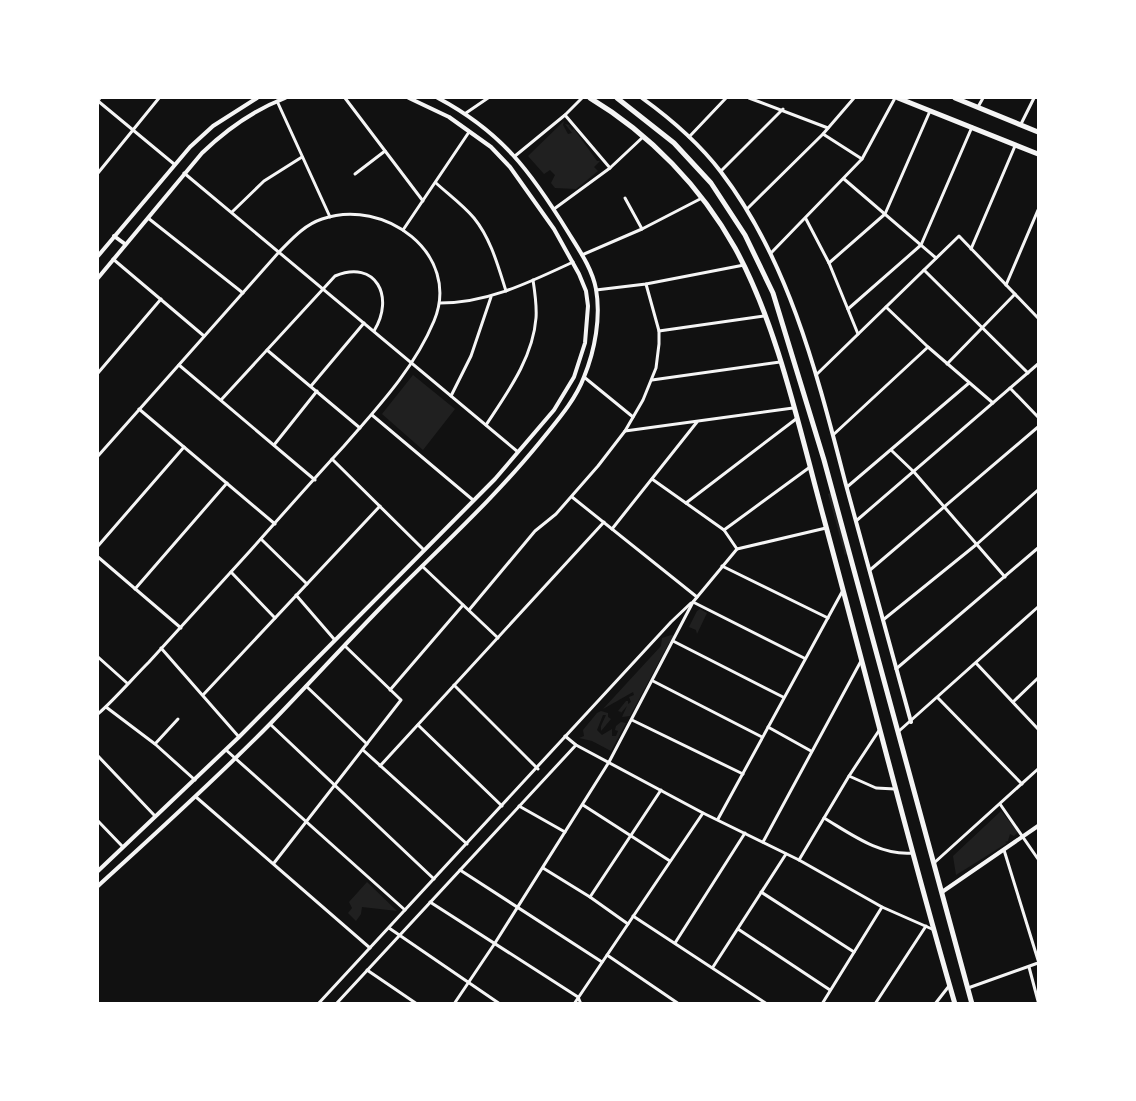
<svg xmlns="http://www.w3.org/2000/svg" width="1136" height="1101" viewBox="0 0 1136 1101" font-family="'Titillium Web',sans-serif">
<style>
.green{fill:#202020}
.lines{fill:none;stroke-linecap:round;stroke-linejoin:round}
.minor{stroke:#f5f5f5;stroke-width:3}
.tertiary{stroke:#f5f5f5;stroke-width:4}
.primary{stroke:#f5f5f5;stroke-width:5}
</style>
<rect width="100%" height="100%" fill="#111"/>
<g class="green">
<path d="M564 121 563 125 568 134 572 133 565 124 570 125 569 126 572 130 574 129 597 161H600L594 167 598 171 576 189 555 188 551 183 555 175 550 170 544 174 528 156Z"/>
<path d="M413 375 455 409 423 450 382 414Z"/>
<path d="M831 493 848 554 845 555 828 494Z"/>
<path d="M700 609 707 613 697 634 696 630 689 627 697 611Z"/>
<path d="M671 635 675 636 671 643H669L630 716 622 717 627 706 620 714 621 712 618 711 626 701H628V704L631 702 629 697 634 695 633 692 603 709 661 646 662 638Z"/>
<path d="M601 711 608 713V717L611 719 601 731V726L606 715H603L597 730 602 735 612 729V736H616L618 731 615 730 616 726 621 722 626 723 611 751 592 741 579 738 584 736 583 730 597 713Z"/>
<path d="M1001 811 1018 832 1014 836 1010 834 1008 841 1005 842 1007 843 956 875 953 856Z"/>
<path d="M367 882 397 911 362 907 361 914 356 921 348 913 352 908 349 902Z"/>
</g>
<g class="lines">
<g class="minor">
<path d="M100 98 98 101 174 164"/>
<path d="M345 98 423 201"/>
<path d="M749 98 828 128"/>
<path d="M277 101 330 217"/>
<path d="M978 107 983 98"/>
<path d="M466 113 488 98"/>
<path d="M565 115 610 168"/>
<path d="M1021 124 1034 98"/>
<path d="M823 134 862 159"/>
<path d="M689 137 726 98"/>
<path d="M515 156 565 115 582 98"/>
<path d="M721 171 783 109"/>
<path d="M98 173 159 98"/>
<path d="M184 173 518 452"/>
<path d="M355 174 385 151"/>
<path d="M844 179 936 258"/>
<path d="M436 183C448 194 463 205 474 218 491 239 498 266 506 291"/>
<path d="M625 198 642 229"/>
<path d="M554 209 610 168 643 137"/>
<path d="M747 209 823 134 854 98"/>
<path d="M232 212 264 181 302 157"/>
<path d="M148 218 243 293"/>
<path d="M806 219 829 263 858 334"/>
<path d="M403 230 469 132"/>
<path d="M971 249 1015 146"/>
<path d="M771 253 862 159 895 98"/>
<path d="M582 255 642 229 702 198"/>
<path d="M113 259 204 336"/>
<path d="M829 263 885 214 930 111"/>
<path d="M924 270 1028 373"/>
<path d="M1006 285 1038 210"/>
<path d="M596 290 646 284 744 265"/>
<path d="M440 303C488 303 530 282 573 262"/>
<path d="M886 307 928 347 993 403"/>
<path d="M848 309 921 245 972 127"/>
<path d="M659 331 764 316"/>
<path d="M267 350 360 428"/>
<path d="M947 364 1015 294"/>
<path d="M179 365 315 480"/>
<path d="M98 373 161 299"/>
<path d="M816 375 959 236 1038 318"/>
<path d="M584 377 633 417"/>
<path d="M652 380 780 362"/>
<path d="M311 386 364 323"/>
<path d="M1010 388 1038 417"/>
<path d="M451 396 471 356 491 297"/>
<path d="M221 400 335 276C376 259 395 297 374 331"/>
<path d="M139 409 275 524"/>
<path d="M372 415 473 500"/>
<path d="M486 425C507 393 533 358 536 318 537 306 535 293 533 280"/>
<path d="M625 431 793 408"/>
<path d="M833 435 928 347"/>
<path d="M274 445 317 391"/>
<path d="M891 450 914 472 1005 577"/>
<path d="M98 456 279 252C292 239 304 225 322 219 384 197 462 254 434 321 414 369 377 408 344 446 312 481 281 516 250 551 216 588 183 625 149 662 132 679 116 698 98 714"/>
<path d="M332 459 424 550"/>
<path d="M652 479 724 530 737 549"/>
<path d="M847 487 969 383"/>
<path d="M572 497 697 597"/>
<path d="M686 503 796 419"/>
<path d="M856 521 1038 364"/>
<path d="M612 529 697 422"/>
<path d="M724 530 810 467"/>
<path d="M261 539 307 584"/>
<path d="M98 546 184 447"/>
<path d="M98 557 181 628"/>
<path d="M422 566 498 638"/>
<path d="M722 566 828 618"/>
<path d="M870 570 1038 427"/>
<path d="M231 572 275 618"/>
<path d="M135 589 227 483"/>
<path d="M296 595 334 639"/>
<path d="M693 602 804 658"/>
<path d="M469 610 535 531 556 514 598 466 625 431 643 400 656 368 659 344V331L646 284"/>
<path d="M883 620 977 544 1038 490"/>
<path d="M673 641 783 697"/>
<path d="M161 648 239 737"/>
<path d="M98 657 127 683"/>
<path d="M976 663 1038 729"/>
<path d="M896 669 1038 548"/>
<path d="M653 681 762 737"/>
<path d="M454 685 538 769"/>
<path d="M306 686 367 744"/>
<path d="M390 690 463 605"/>
<path d="M203 695 380 506"/>
<path d="M938 698 1022 784"/>
<path d="M1013 702 1038 678"/>
<path d="M106 707 155 744 195 780"/>
<path d="M632 720 743 774"/>
<path d="M270 724 434 879"/>
<path d="M418 725 502 806"/>
<path d="M768 727 811 751"/>
<path d="M899 731 1038 607"/>
<path d="M565 736 576 745 703 813 799 860 882 907 932 929"/>
<path d="M155 744 178 719"/>
<path d="M226 750 405 910"/>
<path d="M363 750 467 844"/>
<path d="M98 756 155 816"/>
<path d="M380 766 604 522"/>
<path d="M849 776 876 788 895 789"/>
<path d="M196 797 370 948"/>
<path d="M1000 804 1038 859"/>
<path d="M583 805 670 861"/>
<path d="M519 806 565 832"/>
<path d="M824 818C851 834 880 856 913 853"/>
<path d="M718 819 842 592"/>
<path d="M98 821 123 847"/>
<path d="M763 842 861 661"/>
<path d="M1004 850 1038 960"/>
<path d="M799 860 849 776 880 729"/>
<path d="M274 863 401 700 345 646"/>
<path d="M934 863 1038 769"/>
<path d="M543 868 590 897 628 924"/>
<path d="M460 870 602 962"/>
<path d="M761 892 854 952"/>
<path d="M590 897 661 790"/>
<path d="M430 902 578 997 581 1004"/>
<path d="M633 916 767 1004"/>
<path d="M389 928 500 1004"/>
<path d="M738 929 830 990"/>
<path d="M675 943 745 833"/>
<path d="M607 955 679 1004"/>
<path d="M713 967 786 854"/>
<path d="M1029 967 1038 1001"/>
<path d="M367 970 417 1004"/>
<path d="M968 988 1038 963"/>
<path d="M318 1004 671 622 691 603"/>
<path d="M336 1004 576 745"/>
<path d="M454 1004 495 943 609 762 693 602 737 549 826 528"/>
<path d="M574 1004 703 813"/>
<path d="M822 1004 882 907"/>
<path d="M875 1004 926 926"/>
<path d="M935 1004 949 986"/>
</g>
<g class="tertiary">
<path d="M642 98C671 119 699 143 721 172 790 262 818 378 846 485 867 564 889 643 911 722"/>
<path d="M114 236 125 244"/>
<path d="M98 256 190 147 213 126 257 98"/>
<path d="M98 278 202 153C227 129 254 110 285 98"/>
<path d="M98 871 239 737 495 479 554 410 574 377 585 343 588 306 586 291 579 274 554 229 510 167 491 147 449 117 409 98"/>
<path d="M98 886C156 833 215 780 270 724 313 680 354 634 398 590 446 542 497 495 540 442 556 422 575 401 584 377 595 350 601 317 596 289 592 268 579 250 568 232 531 172 502 132 438 98"/>
<path d="M942 892 1038 826"/>
</g>
<g class="primary">
<path d="M590 98C650 134 701 187 735 248 778 326 800 432 824 519 868 681 908 843 955 1004"/>
<path d="M617 98 674 143 711 183 745 235 773 293 824 460 972 1004"/>
<path d="M898 98 1038 154"/>
<path d="M955 98 1038 132"/>
</g>
</g>
<rect width="1136" height="1101" fill="none" stroke="#ffffff" stroke-width="198"/>
</svg>
